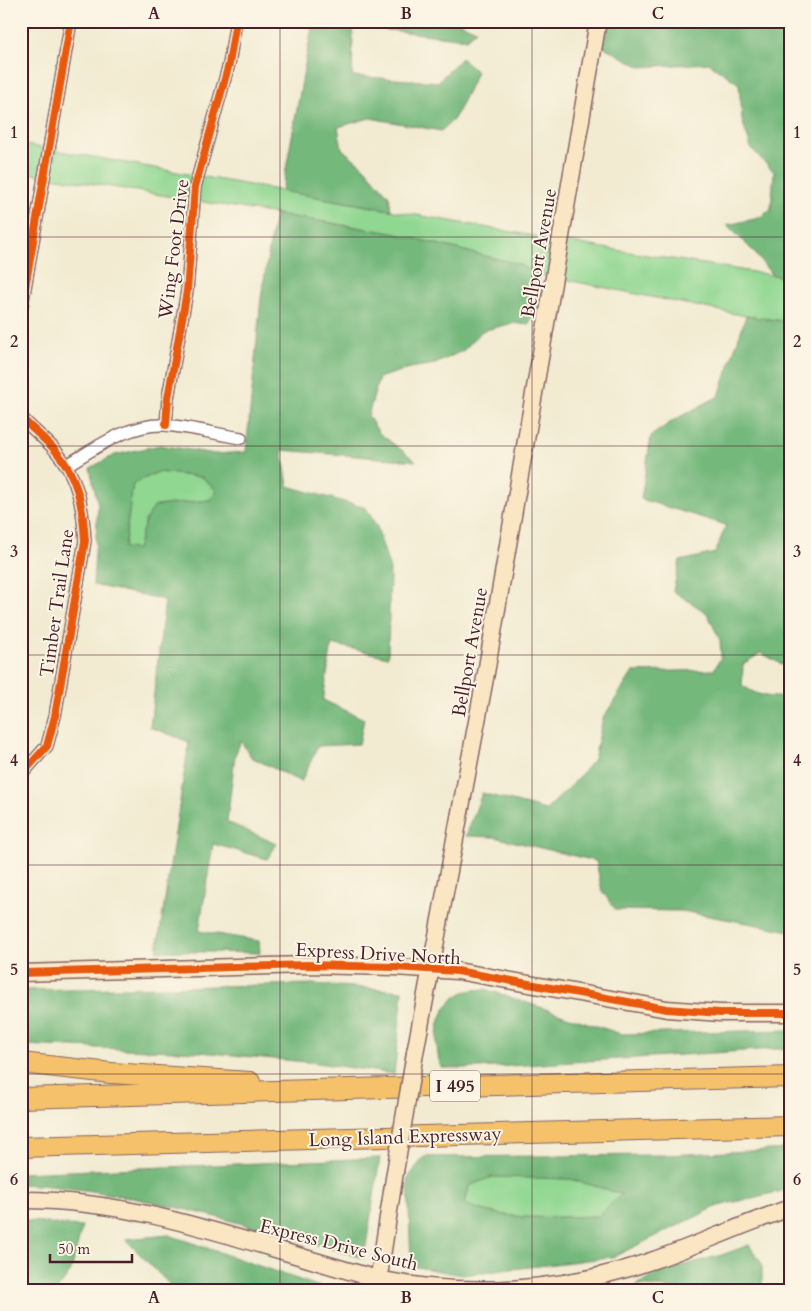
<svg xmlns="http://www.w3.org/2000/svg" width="811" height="1311" viewBox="0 0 811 1311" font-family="Cardo,serif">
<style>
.green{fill:#90d791;stroke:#6d7b5e}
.forest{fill:#74b87b;stroke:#5f6c53;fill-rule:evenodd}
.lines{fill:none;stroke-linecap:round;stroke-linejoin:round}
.minor-casing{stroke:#856665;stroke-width:14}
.secondary-casing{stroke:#856665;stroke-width:19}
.motorway-casing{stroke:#856665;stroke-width:22}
.minor{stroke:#fff;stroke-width:11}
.secondary{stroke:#fbe6c4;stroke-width:16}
.motorway{stroke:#f5c16b;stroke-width:20}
.secondary-bridge-casing{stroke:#856665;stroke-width:19;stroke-linecap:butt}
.secondary-bridge{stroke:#fbe6c4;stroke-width:16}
.cycleway-casing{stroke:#fcf5e5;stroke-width:11}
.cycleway{stroke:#e8590c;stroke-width:8}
.grid{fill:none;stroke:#4a1f2b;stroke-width:1;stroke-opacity:0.55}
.labels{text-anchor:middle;stroke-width:4;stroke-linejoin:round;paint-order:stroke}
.shield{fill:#fcf5e5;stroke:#7f5f63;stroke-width:1}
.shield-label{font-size:18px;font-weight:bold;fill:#4a1f2b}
.street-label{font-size:19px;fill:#4a1f2b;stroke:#fcf5e5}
.neatline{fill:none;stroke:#4a1f2b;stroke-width:2}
.grid-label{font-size:16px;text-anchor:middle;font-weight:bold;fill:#4a1f2b}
</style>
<rect width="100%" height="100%" fill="#fcf5e5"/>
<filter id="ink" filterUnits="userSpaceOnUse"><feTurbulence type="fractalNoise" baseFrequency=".02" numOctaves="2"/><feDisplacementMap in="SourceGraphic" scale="10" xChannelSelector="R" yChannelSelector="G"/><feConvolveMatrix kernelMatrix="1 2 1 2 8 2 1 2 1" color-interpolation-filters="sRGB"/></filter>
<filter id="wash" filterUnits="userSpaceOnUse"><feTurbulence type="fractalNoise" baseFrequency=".0096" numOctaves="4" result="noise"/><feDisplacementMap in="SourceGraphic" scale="20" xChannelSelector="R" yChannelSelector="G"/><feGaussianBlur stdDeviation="1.12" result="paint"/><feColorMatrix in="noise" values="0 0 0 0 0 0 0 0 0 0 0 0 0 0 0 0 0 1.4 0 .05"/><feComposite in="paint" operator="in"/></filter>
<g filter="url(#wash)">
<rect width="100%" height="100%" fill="#f2ebd2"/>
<g class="green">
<path d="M21 144 573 243 790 278V322L746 316 537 274 518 264 392 233 21 172Z"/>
<path d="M158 472 202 477 217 491 210 500 180 503 146 519 137 549 124 548 133 484Z"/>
<path d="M492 1176 570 1179 622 1194 598 1216C552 1217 508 1222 465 1204L469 1186Z"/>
</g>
<g class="forest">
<path d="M313 21H456L476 30 466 39 353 26 352 76 438 82 461 58 477 72 454 119 441 131 370 118 338 127 342 149 364 167 389 196 391 210 282 191Z"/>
<path d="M607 21H790V278L772 275 753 251 727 225 759 218 771 209 774 172 751 148 742 120 739 84 709 63 641 67 604 47Z"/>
<path d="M275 214 392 233 518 264 537 274C543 294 539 308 528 325L513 323 482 331 464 350 435 364 410 368 379 378 368 416 379 433 416 461 282 450 288 486 366 508 377 527 390 570 388 657 332 644 323 700 364 719 359 744 318 746 301 782 251 757 241 741 235 755 227 822 277 844 267 859 213 844 199 931 259 941 260 953 157 951 189 742 150 727 165 600 93 585 98 505 90 468 115 455 160 445 215 454 246 452 261 298ZM158 472 202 477 217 491 210 500 155 506 146 519 137 549 124 548 133 484Z"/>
<path d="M746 316 790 322V576L787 577 790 579V676L783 665 761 653 743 664 742 685C757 696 771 699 790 696V824L786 846 790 852V896L788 897 790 931 682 911 616 910 602 891 596 861 494 837 466 836 482 793 546 810 573 784 594 759 603 718 633 672 714 670 721 657 720 640 707 613 673 591 680 561 715 553 726 525 641 499 651 436 674 420 719 396Z"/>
<path d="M315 984 403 991 394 1074 317 1063 200 1052 21 1045V990Z"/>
<path d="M485 989 621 1034 790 1030V1048L479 1068H441C433 1042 435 1007 462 993 467 990 478 990 485 989Z"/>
<path d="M790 1149V1189L718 1206 613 1257 462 1275 411 1266 408 1178 424 1157 666 1155ZM492 1177 570 1179 622 1194 598 1216C553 1217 507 1222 465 1204L469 1186Z"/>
<path d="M380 1158 364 1258C252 1227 139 1190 21 1184V1173Z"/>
<path d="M21 1220 82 1227 71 1271 57 1290H21Z"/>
<path d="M169 1235 329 1290H169V1284L125 1239Z"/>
<path d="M749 1245 762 1264V1290H687L636 1285 662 1271 722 1255Z"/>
</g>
</g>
<g filter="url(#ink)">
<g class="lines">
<defs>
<g id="minor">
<path d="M21 311 71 21"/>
<path d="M21 417C32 429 44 438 55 450 78 476 83 507 85 541L55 716 47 746 21 775"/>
<path d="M166 425 168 398 187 291 195 187 229 64 236 21"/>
<path d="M67 465C96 448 129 423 165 425 190 427 216 434 241 438"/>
</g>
<g id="secondary">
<path d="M21 973 306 965 394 967 457 971 667 1009 720 1013H790"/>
<path d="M415 1053 486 673 598 21"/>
<path d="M21 1200C145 1199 260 1248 378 1279 468 1298 565 1291 651 1261 698 1245 743 1224 790 1208"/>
<path d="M377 1289 395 1172"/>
</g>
<g id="motorway">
<path d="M21 1063 111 1073 250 1082"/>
<path d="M21 1098 790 1077"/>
<path d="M21 1147 790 1126"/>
</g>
</defs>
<use href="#minor" class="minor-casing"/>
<use href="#secondary" class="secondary-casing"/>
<use href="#motorway" class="motorway-casing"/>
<use href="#minor" class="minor"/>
<use href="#secondary" class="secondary"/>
<use href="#motorway" class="motorway"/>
<defs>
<path id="secondary-bridge" d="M395 1172 415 1053"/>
</defs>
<use href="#secondary-bridge" class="secondary-bridge-casing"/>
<use href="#secondary-bridge" class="secondary-bridge"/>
<defs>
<g id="cycleway">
<path d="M21 311 71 21"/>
<path d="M21 417C32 429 44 438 55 450 78 476 83 507 85 541L55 716 47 746 21 775"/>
<path d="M166 425 168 398 187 291 195 187 229 64 236 21"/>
<path d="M21 973 306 965 394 967 457 971 667 1009 720 1013H790"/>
</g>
</defs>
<use href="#cycleway" class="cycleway-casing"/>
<use href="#cycleway" class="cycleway"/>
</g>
</g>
<path class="grid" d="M280 21V1290M532 21V1290M21 237H790M21 446H790M21 655H790M21 865H790M21 1074H790"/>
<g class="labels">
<rect class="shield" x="430" y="1070.5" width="50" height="31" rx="4"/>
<g class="shield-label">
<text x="455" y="1092">I 495</text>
</g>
<g class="street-label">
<text transform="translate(173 249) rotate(-83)" y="7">Wing Foot Drive</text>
<text transform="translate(538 253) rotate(-80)" y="7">Bellport Avenue</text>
<text transform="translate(56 603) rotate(-82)" y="7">Timber Trail Lane</text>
<text transform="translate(469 652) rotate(-80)" y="7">Bellport Avenue</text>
<text transform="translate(378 953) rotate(3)" y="7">Express Drive North</text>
<text transform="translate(405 1136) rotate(-2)" y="7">Long Island Expressway</text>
<text transform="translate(339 1244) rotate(14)" y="7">Express Drive South</text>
</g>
</g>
<rect width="811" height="1311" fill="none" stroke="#fcf5e5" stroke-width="55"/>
<path d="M50 1254v8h82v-8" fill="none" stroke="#4a1f2b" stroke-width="2.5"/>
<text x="58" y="1254" font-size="15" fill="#4a1f2b" stroke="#fcf5e5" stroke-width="4" paint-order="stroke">50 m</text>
<rect x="28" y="28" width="756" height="1256" class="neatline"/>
<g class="grid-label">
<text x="154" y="19">A</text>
<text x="406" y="19">B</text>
<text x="658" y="19">C</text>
<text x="14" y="138">1</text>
<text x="797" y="138">1</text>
<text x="14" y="347">2</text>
<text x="797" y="347">2</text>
<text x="14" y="557">3</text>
<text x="797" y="557">3</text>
<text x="14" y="766">4</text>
<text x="797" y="766">4</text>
<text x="14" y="975">5</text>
<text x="797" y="975">5</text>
<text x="14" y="1185">6</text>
<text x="797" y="1185">6</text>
<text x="154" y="1303">A</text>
<text x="406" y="1303">B</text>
<text x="658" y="1303">C</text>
</g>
</svg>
